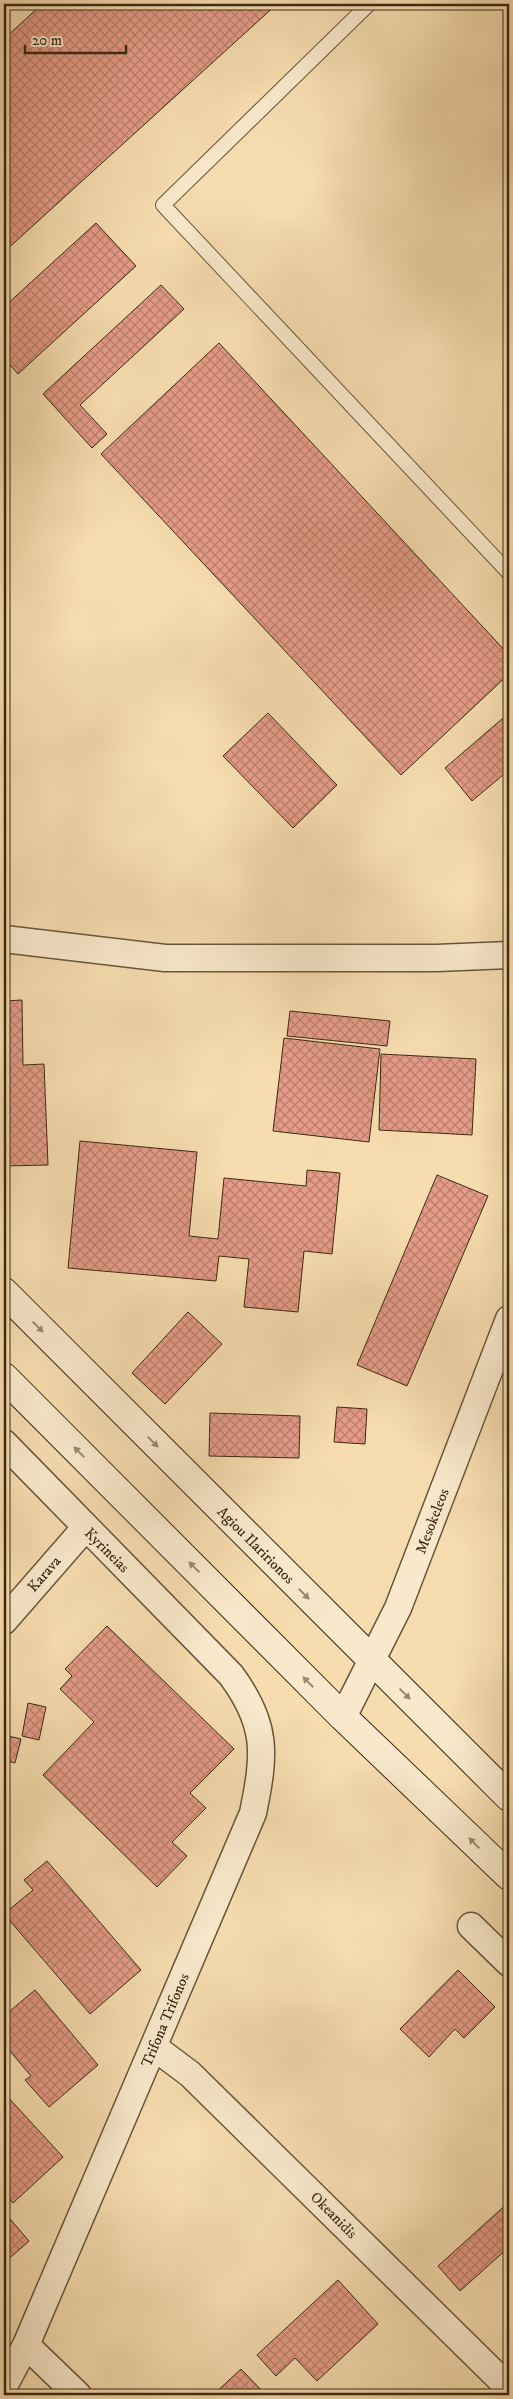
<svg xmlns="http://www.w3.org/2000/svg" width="513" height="2399" viewBox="0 0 513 2399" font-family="'IM FELL DW Pica',serif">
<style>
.building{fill:url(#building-cross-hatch);stroke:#3c2a13}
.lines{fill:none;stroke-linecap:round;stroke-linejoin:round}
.lane-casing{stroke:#6a563a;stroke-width:16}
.street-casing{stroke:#6a563a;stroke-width:29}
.secondary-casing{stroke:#3c2a13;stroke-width:30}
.lane{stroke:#f9e8cb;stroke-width:14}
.street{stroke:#f9e8cb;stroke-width:26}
.secondary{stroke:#f9e8cb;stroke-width:28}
.oneway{fill:#9a896f}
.labels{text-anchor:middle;stroke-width:4.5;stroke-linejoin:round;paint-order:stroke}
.street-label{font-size:15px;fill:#3c2a13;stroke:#f9e8cb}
</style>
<defs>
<pattern id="building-cross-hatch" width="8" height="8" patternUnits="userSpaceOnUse" patternTransform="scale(1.25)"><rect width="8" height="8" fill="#e59b88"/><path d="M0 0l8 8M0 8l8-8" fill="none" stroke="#bb7f6e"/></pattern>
</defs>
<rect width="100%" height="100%" fill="#f6dcaf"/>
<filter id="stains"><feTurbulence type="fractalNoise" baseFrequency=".004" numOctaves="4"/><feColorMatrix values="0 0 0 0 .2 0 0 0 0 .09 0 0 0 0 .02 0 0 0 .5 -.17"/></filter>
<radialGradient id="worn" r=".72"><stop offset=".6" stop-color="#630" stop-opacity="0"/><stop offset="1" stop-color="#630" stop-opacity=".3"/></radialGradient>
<g class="building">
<path d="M42 4H277L4 252V39Z"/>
<path d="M96 223 136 266 18 374 4 358V307Z"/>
<path d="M161 285 184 309 80 405 107 434 92 448 43 394Z"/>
<path d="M219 343 509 655V674L401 775 101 454Z"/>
<path d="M268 713 337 785 293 828 223 756Z"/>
<path d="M509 713V783L503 775 472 801 445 768Z"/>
<path d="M22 1000 23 1065 44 1064 48 1165 4 1166V1001Z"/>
<path d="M290 1011 390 1021 387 1046 287 1036Z"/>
<path d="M284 1038 380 1049 369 1142 273 1131Z"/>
<path d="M381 1054 476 1059 472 1135 379 1130Z"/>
<path d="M80 1141 197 1152 189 1236 218 1239 224 1178 306 1186 307 1170 340 1173 332 1254 304 1251 298 1312 244 1307 249 1259 219 1256 216 1281 68 1268Z"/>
<path d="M437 1175 488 1196 407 1386 357 1365Z"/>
<path d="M188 1312 222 1344 165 1404 132 1373Z"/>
<path d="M337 1407 367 1409 365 1444 334 1442Z"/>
<path d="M210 1413 300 1416 299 1458 209 1456Z"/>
<path d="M107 1626 234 1749 190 1793 206 1808 172 1842 187 1856 157 1887 43 1775 94 1722 60 1689 72 1676 65 1669Z"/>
<path d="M28 1703 46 1707 39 1740 22 1736Z"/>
<path d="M4 1735 21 1739 15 1763 4 1760Z"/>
<path d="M47 1861 141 1970 90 2014 4 1914 33 1890 24 1880Z"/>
<path d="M458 1970 495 2007 464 2038 455 2029 429 2057 400 2029Z"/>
<path d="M35 1990 98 2065 49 2107 25 2080 31 2076 4 2044V2016Z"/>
<path d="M4 2093 63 2157 13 2203 4 2193Z"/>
<path d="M509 2202V2247L460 2291 438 2266Z"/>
<path d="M4 2212 29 2241 4 2263Z"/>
<path d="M338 2280 378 2324 317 2381 295 2358 276 2376 257 2355Z"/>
<path d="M241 2369 266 2395H213Z"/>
</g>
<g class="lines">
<defs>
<path id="lane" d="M369 4 163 205 509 573"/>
<g id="street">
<path d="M4 939 165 958H437L509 955"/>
<path d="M4 1443 231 1675C268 1725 265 1754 253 1813L26 2345 4 2386"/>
<path d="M4 1621 85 1528"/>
<path d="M343 1717 398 1608 509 1319"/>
<path d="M471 1926 509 1963"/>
<path d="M154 2047 190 2074 509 2388"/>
<path d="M26 2345 78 2395"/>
</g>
<g id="secondary">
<path d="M4 1292 509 1797"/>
<path d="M4 1377 343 1717 509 1876"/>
</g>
</defs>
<use href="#lane" class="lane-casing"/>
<use href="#street" class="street-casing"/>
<use href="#secondary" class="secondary-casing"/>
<use href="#lane" class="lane"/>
<use href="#street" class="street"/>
<use href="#secondary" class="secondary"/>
</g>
<defs><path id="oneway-solid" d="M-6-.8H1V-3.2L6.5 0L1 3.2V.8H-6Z" transform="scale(1.25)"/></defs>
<g class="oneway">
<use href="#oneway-solid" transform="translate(38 1327) rotate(45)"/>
<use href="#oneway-solid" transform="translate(153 1442) rotate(45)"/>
<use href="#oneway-solid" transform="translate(79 1452) rotate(-135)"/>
<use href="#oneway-solid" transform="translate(194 1567) rotate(-135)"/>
<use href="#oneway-solid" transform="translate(304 1594) rotate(45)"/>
<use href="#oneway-solid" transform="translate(308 1682) rotate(-135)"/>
<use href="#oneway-solid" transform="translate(405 1694) rotate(44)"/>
<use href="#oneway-solid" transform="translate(474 1843) rotate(-136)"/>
</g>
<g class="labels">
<g class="street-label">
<text transform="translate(432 1521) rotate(-69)" y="5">Mesokeleos</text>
<text transform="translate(256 1545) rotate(45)" y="5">Agiou Ilaririonos</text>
<text transform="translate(107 1550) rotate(45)" y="5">Kyrineias</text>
<text transform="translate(44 1574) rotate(-49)" y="5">Karava</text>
<text transform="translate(165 2020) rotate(-67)" y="5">Trifona Trifonos</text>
<text transform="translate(334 2215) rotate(45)" y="5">Okeanidis</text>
</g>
</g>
<rect width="513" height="2399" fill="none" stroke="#f6dcaf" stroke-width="20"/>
<rect x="5" y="5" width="503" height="2389" fill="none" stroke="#3c2a13" stroke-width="2.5"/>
<rect x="10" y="10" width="493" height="2379" fill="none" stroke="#3c2a13"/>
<path d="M25 45v8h101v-8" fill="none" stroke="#3c2a13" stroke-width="2.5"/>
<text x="32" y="45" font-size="15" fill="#3c2a13" stroke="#f9e8cb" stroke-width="4" paint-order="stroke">20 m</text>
<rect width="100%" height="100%" filter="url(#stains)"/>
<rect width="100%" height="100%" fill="url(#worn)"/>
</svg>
